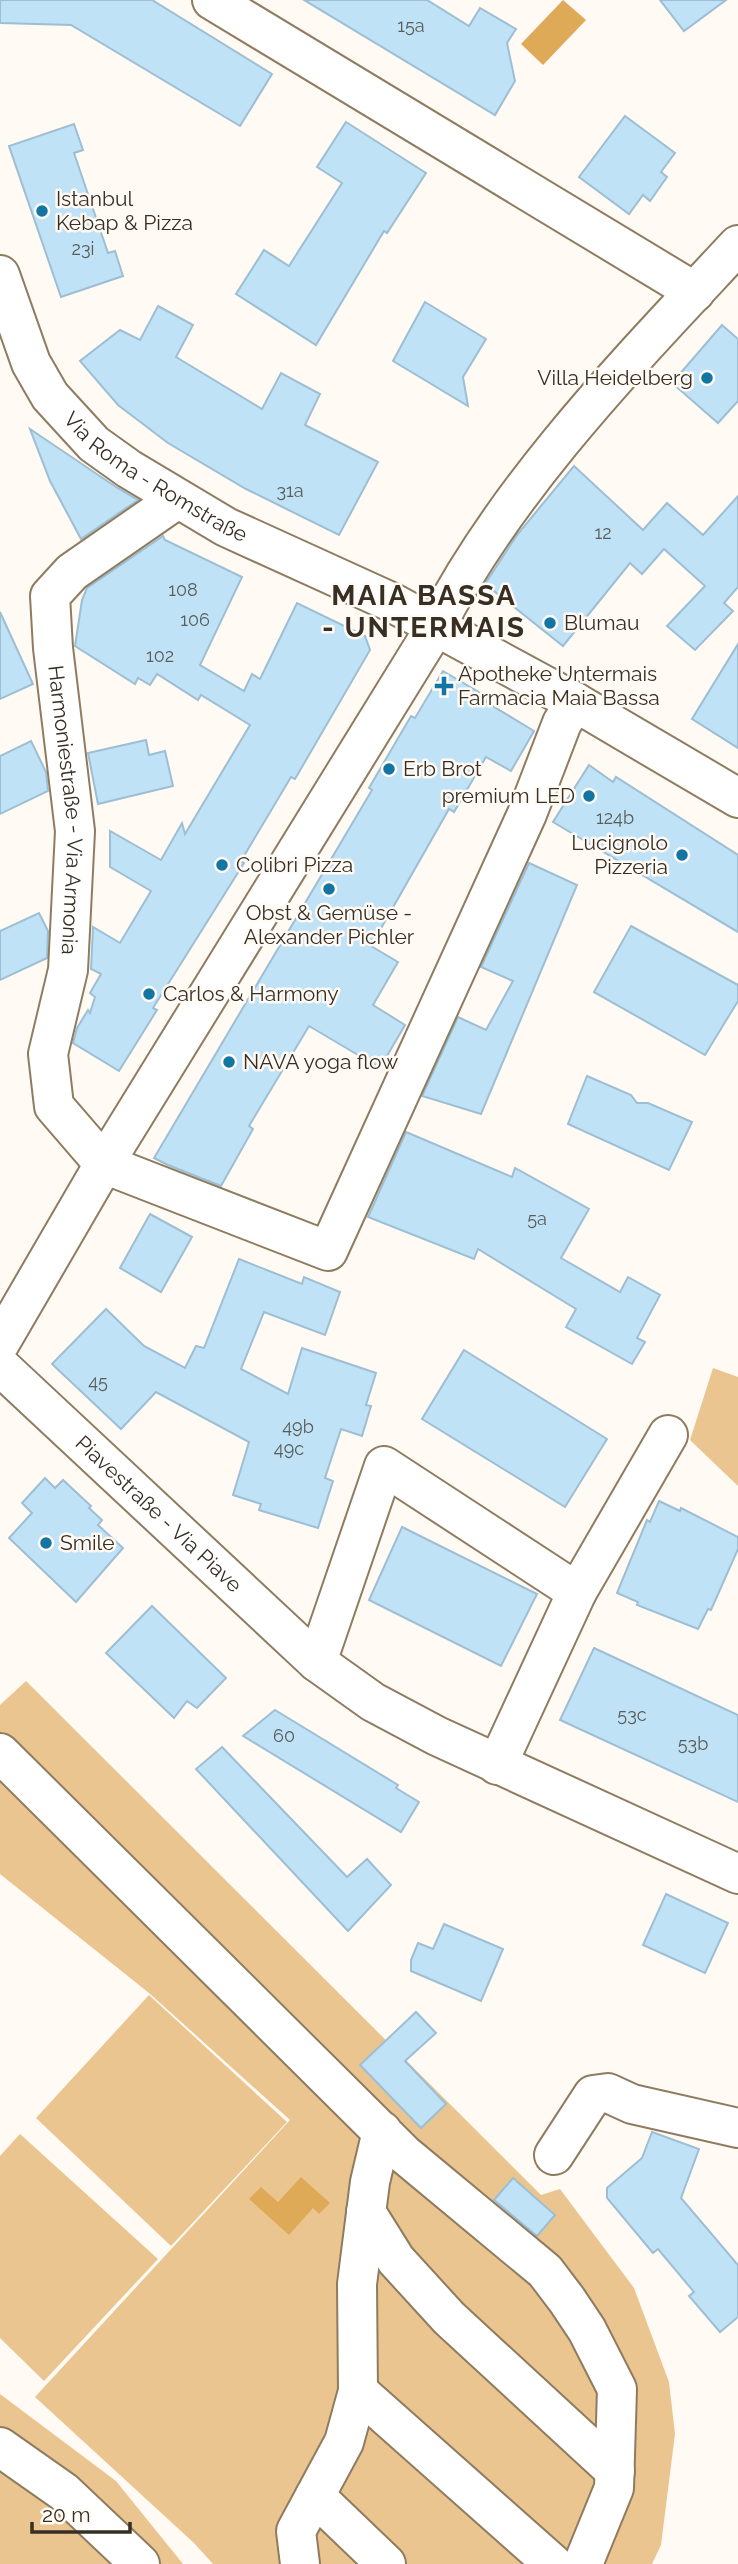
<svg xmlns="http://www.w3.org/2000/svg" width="738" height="2564" viewBox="0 0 738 2564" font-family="Raleway,sans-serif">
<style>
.green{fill:#ebc58f}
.water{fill:#deaa58}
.building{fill:#bfe2f7;stroke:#9dbed3;stroke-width:2}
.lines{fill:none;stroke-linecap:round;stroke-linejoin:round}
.minor-casing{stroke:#8f7c60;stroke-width:42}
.major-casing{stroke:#8f7c60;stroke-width:42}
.minor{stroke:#fff;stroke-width:38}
.major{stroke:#fff;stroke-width:38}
.poi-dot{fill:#1275a2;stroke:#fffaf4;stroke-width:2.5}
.labels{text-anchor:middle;stroke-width:5;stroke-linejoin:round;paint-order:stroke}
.number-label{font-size:18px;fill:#595c59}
.poi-label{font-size:21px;fill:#372f24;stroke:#fffaf4;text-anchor:start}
.street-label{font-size:21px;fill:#372f24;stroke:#fffaf4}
.district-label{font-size:28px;font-weight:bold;letter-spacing:2px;fill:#372f24;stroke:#fffaf4}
</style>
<rect width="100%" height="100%" fill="#fffaf4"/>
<g class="green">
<path d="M713 1368 738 1377V1486L690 1440Z"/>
<path d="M26 1681 541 2195 560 2189 634 2288 669 2382 675 2434 661 2545 652 2564H213L194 2543 35 2397 290 2120 149 1993 0 1874V1705Z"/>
<path d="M149 1995 287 2122 171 2246 36 2118Z"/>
<path d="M20 2134 158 2259 44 2381 0 2338V2156Z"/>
<path d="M0 2394 116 2481 183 2564H0Z"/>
</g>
<g class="water">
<path d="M563 0 586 20 543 65 521 44Z"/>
<path d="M301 2177 330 2203 319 2214 313 2208 289 2235 249 2199 261 2187 278 2202Z"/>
</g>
<g class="building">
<path d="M0 0H152L272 74 240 126 71 25 0 23Z"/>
<path d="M304 0H427L469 26 480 8 516 29 507 43 515 81 495 115Z"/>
<path d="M660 0H726L684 31Z"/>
<path d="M625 116 675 153 661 172 667 177 650 201 643 195 629 214 579 177Z"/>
<path d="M346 122 426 173 387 233 384 231 316 345 236 294 264 250 289 266 342 183 317 167Z"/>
<path d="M74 124 83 150 74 153 108 253 115 251 123 276 61 297 9 146Z"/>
<path d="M425 302 486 339 463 377 468 406 393 361Z"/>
<path d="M158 306 193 325 176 357 262 409 281 373 320 394 305 425 378 462 339 535 246 489 168 443 118 405 80 361 120 330 140 340Z"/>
<path d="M722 325 738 339V401L718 423 672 383Z"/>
<path d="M30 429 116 487 138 500 81 539 50 481Z"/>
<path d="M574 466 643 530 667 503 703 535 738 496V587L724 603 733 611 695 650 667 626 705 586 664 549 642 574 630 563 563 646 485 584 517 535Z"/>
<path d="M163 536 165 540 242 577 200 665 244 691 252 674 260 679 297 603 365 636 370 650 295 779 291 777 241 861 244 863 153 1008 157 1010 119 1071 73 1043 77 1028 88 1010 90 1013 95 997 90 993 101 974 91 969 93 927 120 943 151 891 110 867V831L161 860 182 823 185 834 250 725 201 695 198 700 157 674 150 685 138 678 135 684 75 646 82 600 87 588Z"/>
<path d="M0 612 33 684 0 699Z"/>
<path d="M738 644V748L692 719Z"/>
<path d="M443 671 489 698 486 702 534 731 511 771 486 757 454 812 449 809 371 946 398 962 373 1005 405 1025 380 1068 309 1026 249 1126 253 1129 221 1186 168 1165 154 1158 372 790 369 788 411 716 415 718Z"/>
<path d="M146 740 149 755 165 751 173 786 98 804 88 753Z"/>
<path d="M31 741 46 772 48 791 0 814V756Z"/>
<path d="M589 765 613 782 616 777 738 855V932L553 822Z"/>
<path d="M529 863 577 885 481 1114 422 1096 458 1017 486 1030 513 981 481 967Z"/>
<path d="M39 913 48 931 47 958 0 980V931Z"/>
<path d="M631 926 738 985V1001L705 1055 594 992Z"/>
<path d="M587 1076 631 1095 637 1103H648L692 1122 669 1170 568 1124Z"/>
<path d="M406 1132 512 1177 515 1168 589 1209 561 1258 620 1292 628 1277 660 1295 637 1338 645 1342 632 1364 566 1327 576 1309 478 1249 474 1259 368 1217Z"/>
<path d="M150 1214 192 1237 161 1292 120 1268Z"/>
<path d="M239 1259 302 1284 304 1277 340 1292 325 1335 264 1312 241 1369 288 1394 302 1348 376 1373 366 1405 371 1406 362 1436 341 1429 325 1478 333 1481 318 1528 259 1510 261 1504 233 1495 249 1442 156 1392 121 1429 52 1364 106 1309 144 1346 185 1368 196 1346 204 1348Z"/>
<path d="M464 1350 607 1439 565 1507 422 1419Z"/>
<path d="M45 1478 55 1488 63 1480 91 1506 89 1508 102 1520 98 1525 123 1548 76 1602 9 1538 32 1513 22 1503Z"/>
<path d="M659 1501 680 1511 681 1508 738 1537V1549L711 1610 708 1609 698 1629 637 1605 638 1602 617 1593 647 1520 650 1522Z"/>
<path d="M402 1527 537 1594 501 1666 369 1600Z"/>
<path d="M152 1606 226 1678 197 1708 187 1701 174 1718 106 1653Z"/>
<path d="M594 1648 738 1715V1802L560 1720Z"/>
<path d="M275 1710 398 1785 396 1788 419 1802 401 1832 243 1736Z"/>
<path d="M222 1747 347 1877 367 1859 391 1885 348 1931 196 1769Z"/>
<path d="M666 1894 728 1923 705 1973 643 1945Z"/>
<path d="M444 1924 503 1949 481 2001 411 1971V1960L418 1943 433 1949Z"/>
<path d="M416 2012 436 2033 405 2061 446 2104 421 2128 360 2065Z"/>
<path d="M652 2132 699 2149 681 2198 738 2265V2317L720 2332 689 2296 694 2292 658 2249 653 2253 607 2198V2188L642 2158Z"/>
<path d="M513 2178 555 2215 537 2236 494 2200Z"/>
</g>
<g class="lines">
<defs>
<g id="minor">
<path d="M212 0 695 292"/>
<path id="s1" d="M0 275 31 363 50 396 94 444 129 469 226 527 391 602 575 702 738 798"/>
<path id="s2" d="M176 500 72 572 50 596 53 648 75 831 68 970 48 1054 54 1106 104 1164 328 1251 527 814 562 723 575 702"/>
<path d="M0 1343 104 1164 436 626C510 483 629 362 738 245"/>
<path d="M577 1592 668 1435"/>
<path d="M317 1662 384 1466 577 1592 497 1765"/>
<path d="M0 1753 404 2154 545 2271 567 2300 587 2330 617 2389 614 2488 583 2564"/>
<path d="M554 2155 593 2095 608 2093 632 2104 738 2128"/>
<path d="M366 2212 396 2260 449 2318 615 2471"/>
<path d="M358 2391 553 2564"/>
<path d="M0 2447 64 2492 140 2564"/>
<path d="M315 2496 386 2564"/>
<path d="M300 2564 296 2531 344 2442 358 2391 357 2284 370 2182 382 2131"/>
</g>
<g id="major">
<path id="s3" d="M0 1366 317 1662 373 1702 437 1736 738 1874"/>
</g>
</defs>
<use href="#minor" class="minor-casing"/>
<use href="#major" class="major-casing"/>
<use href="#minor" class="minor"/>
<use href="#major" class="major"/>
</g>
<g class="poi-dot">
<circle cx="42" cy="211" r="7"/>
<circle cx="707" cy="378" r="7"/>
<circle cx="550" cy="623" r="7"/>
<path d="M440.5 675.5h7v7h7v7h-7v7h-7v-7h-7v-7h7z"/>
<circle cx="389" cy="769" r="7"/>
<circle cx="589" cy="796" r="7"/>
<circle cx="682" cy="855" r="7"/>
<circle cx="222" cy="865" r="7"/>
<circle cx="329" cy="889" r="7"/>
<circle cx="149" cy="994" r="7"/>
<circle cx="229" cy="1062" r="7"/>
<circle cx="46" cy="1543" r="7"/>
</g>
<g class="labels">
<g class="number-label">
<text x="411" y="32">15a</text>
<text x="83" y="255">23i</text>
<text x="290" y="497">31a</text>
<text x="603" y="539">12</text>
<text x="183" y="596">108</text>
<text x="195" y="626">106</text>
<text x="160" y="662">102</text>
<text x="615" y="824">124b</text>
<text x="537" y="1225">5a</text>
<text x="98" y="1388">45</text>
<text x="298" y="1433">49b</text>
<text x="289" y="1455">49c</text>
<text x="632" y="1721">53c</text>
<text x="284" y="1742">60</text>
<text x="693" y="1750">53b</text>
</g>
<g class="poi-label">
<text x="56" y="206">Istanbul<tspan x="56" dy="24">Kebap &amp; Pizza</tspan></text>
<text x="693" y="385" text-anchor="end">Villa Heidelberg</text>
<text x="564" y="630">Blumau</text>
<text x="458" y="681">Apotheke Untermais<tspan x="458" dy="24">Farmacia Maia Bassa</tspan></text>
<text x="403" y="776">Erb Brot</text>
<text x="575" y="803" text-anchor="end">premium LED</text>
<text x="668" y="850" text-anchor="end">Lucignolo<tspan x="668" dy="24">Pizzeria</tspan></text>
<text x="236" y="872">Colibri Pizza</text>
<text x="329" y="920" text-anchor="middle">Obst &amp; Gemüse -<tspan x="329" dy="24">Alexander Pichler</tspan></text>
<text x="163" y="1001">Carlos &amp; Harmony</text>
<text x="243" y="1069">NAVA yoga flow</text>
<text x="60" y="1550">Smile</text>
</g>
<g class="street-label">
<text dy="7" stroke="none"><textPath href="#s1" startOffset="266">Via Roma - Romstraße</textPath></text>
<text dy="7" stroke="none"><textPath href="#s2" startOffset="374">Harmoniestraße - Via Armonia</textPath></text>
<text dy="7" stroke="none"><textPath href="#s3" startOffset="217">Piavestraße - Via Piave</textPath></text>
</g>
<g class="district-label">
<text x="424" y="605">MAIA BASSA<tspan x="424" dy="32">- UNTERMAIS</tspan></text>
</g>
</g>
<path d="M32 2522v10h98v-10" fill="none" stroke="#372f24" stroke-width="3.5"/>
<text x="42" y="2522" font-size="21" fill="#372f24" stroke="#fffaf4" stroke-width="5" paint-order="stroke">20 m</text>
</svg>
